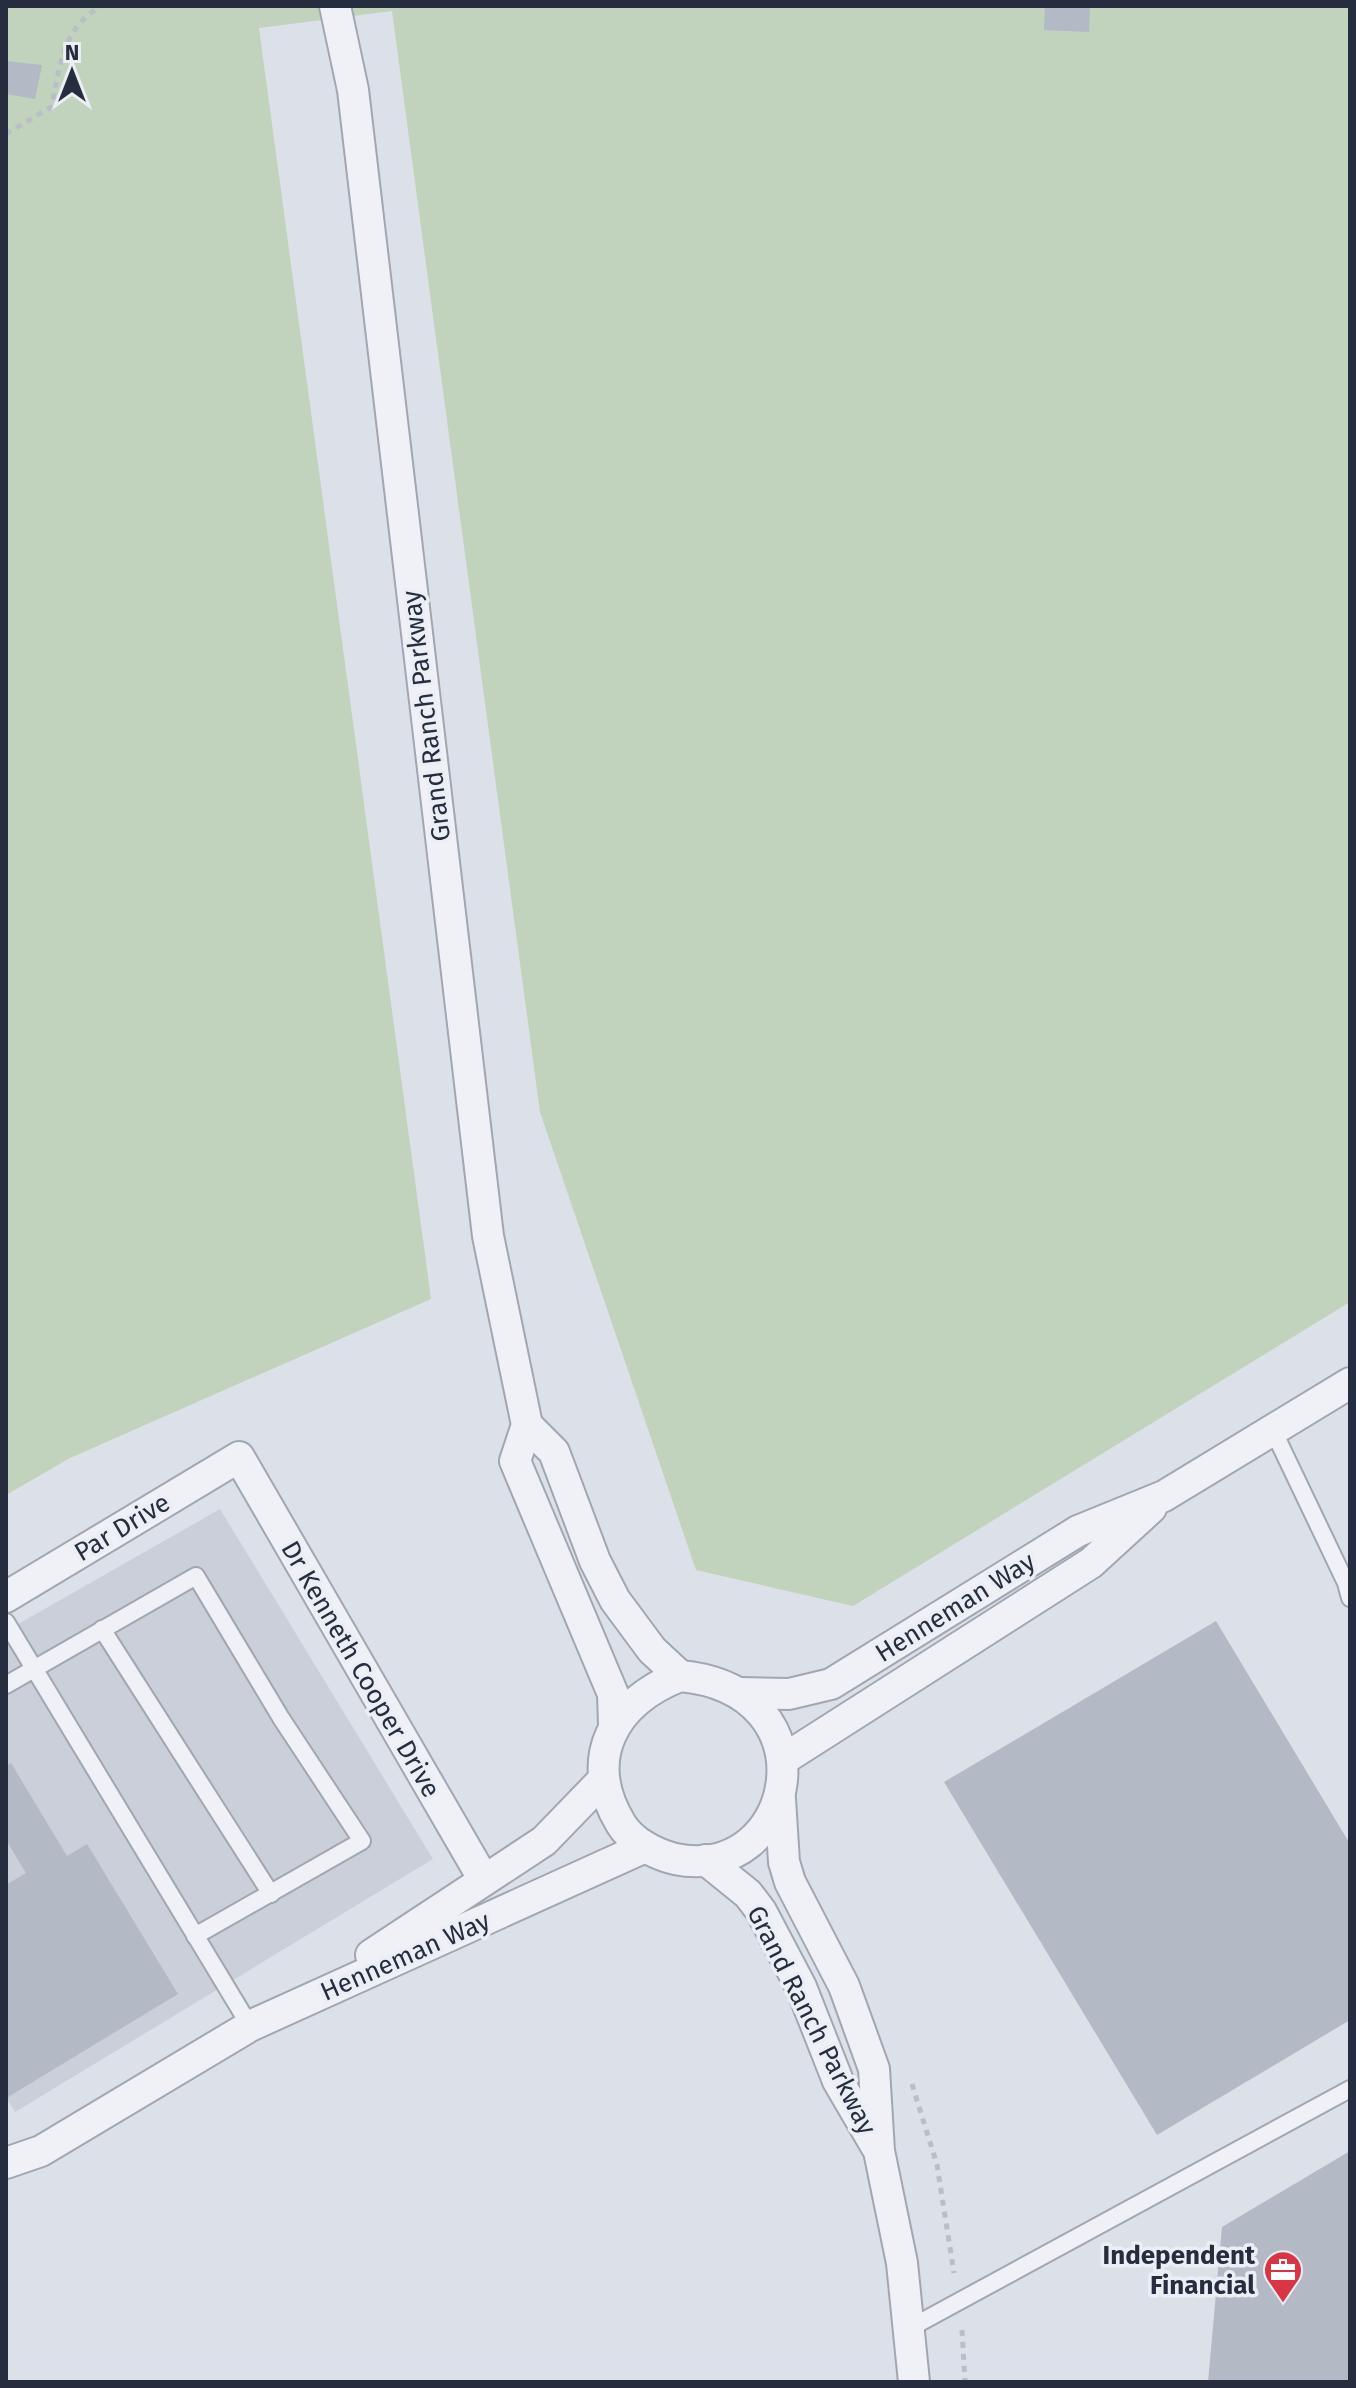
<svg xmlns="http://www.w3.org/2000/svg" width="1356" height="2388" viewBox="0 0 1356 2388" font-family="'Fira Sans',sans-serif">
<style>
.built{fill:#cacfda}
.green{fill:#c1d2bd}
.building{fill:#b3b9c5}
.lines{fill:none;stroke-linecap:round;stroke-linejoin:round}
.lane-casing{stroke:#a1a7b2;stroke-width:20}
.street-casing{stroke:#a1a7b2;stroke-width:34}
.path{stroke:#babec6;stroke-width:5;stroke-dasharray:6 6;stroke-linecap:butt}
.lane{stroke:#eff1f6;stroke-width:16}
.street{stroke:#eff1f6;stroke-width:30}
.labels{text-anchor:middle;stroke-width:7;stroke-linejoin:round;paint-order:stroke}
.street-label{font-size:26px;fill:#252d3f;stroke:#ebeff5}
.poi-label{font-size:26px;font-weight:bold;fill:#252d3f;stroke:#ebeff5;text-anchor:end}
</style>
<rect width="100%" height="100%" fill="#dce0e8"/>
<path class="built" d="M220 1509 433 1859 15 2112 6 2097V1631Z"/>
<path class="green" d="M6 6H1350V1302L853 1606 696 1570 540 1112 392 11 259 28 431 1299 70 1458 6 1495Z"/>
<g class="building">
<path d="M1045 6H1090L1089 32 1044 30Z"/>
<path d="M6 61 42 65 35 99 6 94Z"/>
<path d="M1216 1621 1350 1844V2020L1157 2135 944 1782Z"/>
<path d="M11 1763 67 1856 87 1844 178 1994 8 2097 6 1885 26 1873 6 1840V1766Z"/>
<path d="M1350 2151V2382H1208L1222 2227Z"/>
</g>
<g class="lines">
<defs>
<g id="lane">
<path d="M1273 1430 1346 1583 1350 1598"/>
<path d="M6 1622 250 2026"/>
<path d="M102 1629 271 1894"/>
<path d="M6 1685 196 1576 281 1718 362 1841 195 1936"/>
<path d="M910 2328 1350 2089"/>
</g>
<g id="street">
<path d="M335 6 353 90 488 1236 527 1425 515 1461 613 1694 614 1725"/>
<path d="M527 1425 554 1452 595 1561 615 1600 652 1650 680 1676"/>
<path d="M6 1597 239 1457 484 1880"/>
<path d="M680 1676C836 1690 797 1884 675 1859 655 1854 632 1842 621 1824 581 1758 614 1702 680 1676Z"/>
<path d="M741 1693 789 1694 831 1684 1078 1531 1164 1496 1350 1383"/>
<path d="M784 1759 1091 1563 1151 1508"/>
<path d="M780 1799 784 1862 790 1882 844 1986 874 2069 879 2151 902 2263 914 2382"/>
<path d="M706 1860 748 1894 761 1911 801 1987 838 2081 876 2146"/>
<path d="M371 1955 544 1841 603 1780"/>
<path d="M6 2163 41 2151 250 2026 645 1847"/>
</g>
</defs>
<use href="#lane" class="lane-casing"/>
<use href="#street" class="street-casing"/>
<g class="path">
<path d="M6 134 51 107C61 66 61 29 101 6"/>
<path d="M912 2084 937 2165 954 2273"/>
<path d="M962 2330 965 2382"/>
</g>
<use href="#lane" class="lane"/>
<use href="#street" class="street"/>
</g>
<defs>
<symbol id="office-pin" viewBox="-11 -11 22 30"><path d="M0 17L-7.5 6A9.5 9.5 0 1 1 7.5 6Z" fill="#d83645" stroke="#ebeff5"/><path d="M-6-3h4V-5.5h4V-3h4V5H-6ZM-1-4.5V-3h2v-1.5ZM-6 0V1H6V0Z" fill="#fff"/></symbol>
</defs>
<g fill-rule="evenodd">
<use href="#office-pin" x="1261" y="2248" width="44" height="60"/>
</g>
<g class="labels">
<g class="street-label">
<text transform="translate(426 716) rotate(-97)" y="9">Grand Ranch Parkway</text>
<text transform="translate(122 1527) rotate(-31)" y="9">Par Drive</text>
<text transform="translate(955 1607) rotate(-32)" y="9">Henneman Way</text>
<text transform="translate(361 1669) rotate(60)" y="9">Dr Kenneth Cooper Drive</text>
<text transform="translate(405 1956) rotate(-24)" y="9">Henneman Way</text>
<text transform="translate(812 2020) rotate(63)" y="9">Grand Ranch Parkway</text>
</g>
<g class="poi-label">
<text x="1255" y="2264">Independent<tspan x="1255" dy="30">Financial</tspan></text>
</g>
</g>
<rect width="1356" height="2388" fill="none" stroke="#252d3f" stroke-width="16"/>
<g transform="translate(72 72)" stroke="#ebeff5" stroke-width="6" paint-order="stroke">
<path d="M0-6L14 30L0 20L-14 30Z" fill="#252d3f"/>
<text y="-12" font-size="22" font-weight="bold" text-anchor="middle" fill="#252d3f">N</text>
</g>
</svg>
